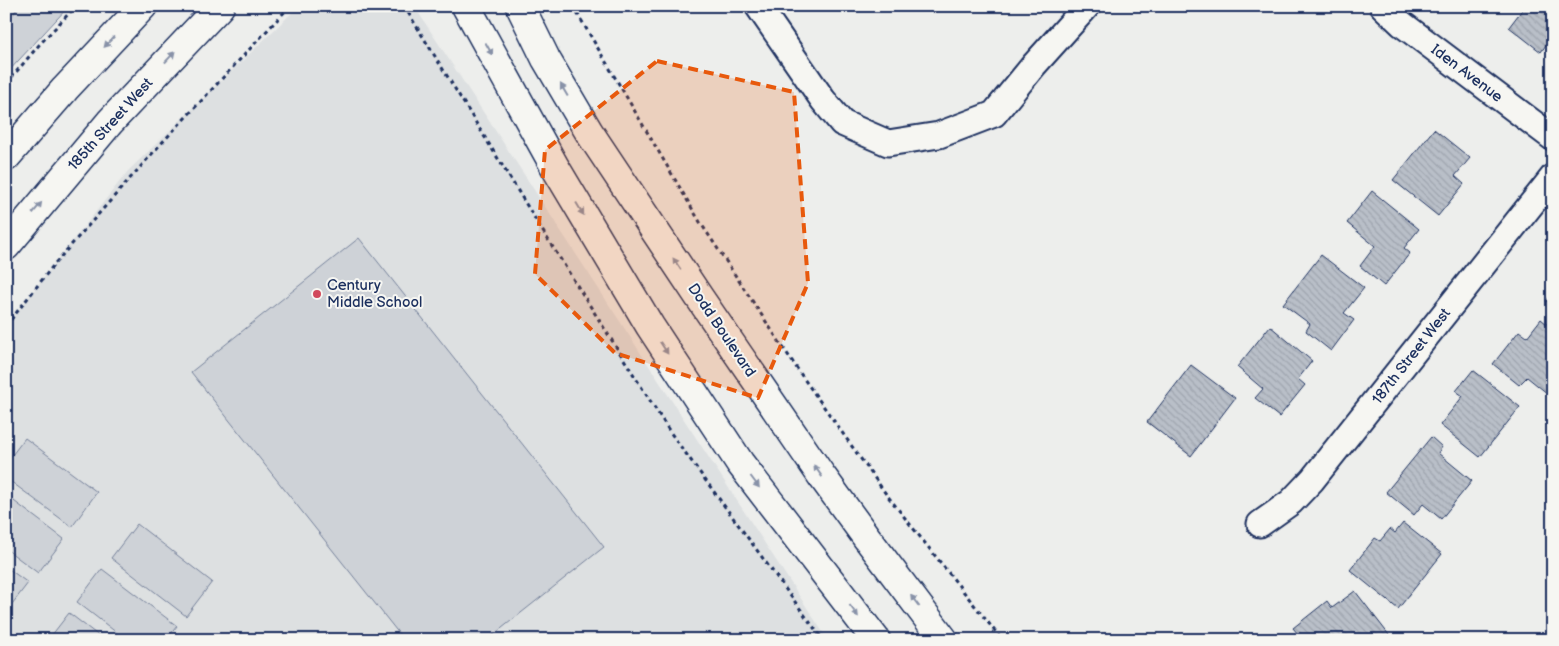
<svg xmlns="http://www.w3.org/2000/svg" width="1559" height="646" viewBox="0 0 1559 646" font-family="'Balsamiq Sans',sans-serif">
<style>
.built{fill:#dde0e1}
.green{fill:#ced2d7;stroke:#74809a}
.building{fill:url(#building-back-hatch);stroke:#1b2f5e}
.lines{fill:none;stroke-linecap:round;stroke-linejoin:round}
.street-casing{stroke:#1b2f5e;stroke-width:29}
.secondary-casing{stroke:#1b2f5e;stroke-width:31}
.path{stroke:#1b2f5e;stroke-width:3;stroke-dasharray:4 4;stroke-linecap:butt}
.street{stroke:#f6f6f2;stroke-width:25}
.secondary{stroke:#f6f6f2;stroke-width:28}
.oneway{fill:#8892a8}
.marked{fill:#e8590c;fill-opacity:0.2;stroke:#e8590c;stroke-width:4;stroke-dasharray:10 6;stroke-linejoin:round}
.poi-dot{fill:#d1495b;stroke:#f6f6f2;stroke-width:2}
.labels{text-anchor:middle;stroke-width:4;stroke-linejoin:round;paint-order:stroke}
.street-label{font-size:15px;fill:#1b2f5e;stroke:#f6f6f2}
.poi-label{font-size:15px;fill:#1b2f5e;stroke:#f6f6f2;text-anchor:start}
</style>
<defs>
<pattern id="building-back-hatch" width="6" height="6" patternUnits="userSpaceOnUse" patternTransform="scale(1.25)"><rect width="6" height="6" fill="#b9bfc8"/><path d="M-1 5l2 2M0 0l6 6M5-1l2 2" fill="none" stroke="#9ea4ae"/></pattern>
</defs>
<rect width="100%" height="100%" fill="#edeeec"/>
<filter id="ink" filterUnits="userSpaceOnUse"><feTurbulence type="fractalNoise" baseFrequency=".02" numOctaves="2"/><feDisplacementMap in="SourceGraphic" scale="10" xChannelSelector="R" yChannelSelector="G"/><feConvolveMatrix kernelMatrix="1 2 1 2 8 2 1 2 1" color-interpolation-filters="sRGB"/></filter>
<g filter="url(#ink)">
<path class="built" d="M299 6H414L828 640H6V326L128 171Z"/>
<g class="green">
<path d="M19 6H69L6 74V24Z"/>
<path d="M359 238 604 547 487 640H404L191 372Z"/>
<path d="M25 438 97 492 72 527 6 478V463Z"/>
<path d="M6 495 64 539 38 573 6 549Z"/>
<path d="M137 524 212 582 186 616 111 558Z"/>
<path d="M6 567 28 583 6 612Z"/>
<path d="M102 569 177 626 166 640H126L77 602Z"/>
<path d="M69 613 104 640H48Z"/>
</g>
<g class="building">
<path d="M1525 6H1553V35L1541 52 1509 27Z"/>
<path d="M1434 129 1470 158 1455 176 1464 184 1438 216 1393 180Z"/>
<path d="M1372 191 1419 229 1404 248 1410 253 1384 286 1360 266 1375 246 1347 223Z"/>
<path d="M1321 255 1364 288 1344 313 1354 320 1331 351 1306 331 1310 324 1283 304Z"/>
<path d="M1553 292V306L1546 301Z"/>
<path d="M1541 319 1553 329V388L1548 394 1527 377 1519 385 1493 364 1519 331 1527 337Z"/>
<path d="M1270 326 1312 361 1298 379 1305 385 1279 417 1255 398 1263 389 1237 367Z"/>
<path d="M1191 365 1235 398 1191 456 1147 422Z"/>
<path d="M1473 370 1520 407 1480 457 1440 425 1463 396 1456 391Z"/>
<path d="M1431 437 1442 447 1438 453 1472 481 1441 519 1423 504 1414 515 1386 492Z"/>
<path d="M1403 523 1442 554 1398 609 1350 570 1375 538 1380 541 1390 529 1395 533Z"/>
<path d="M1355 591 1389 635 1383 640H1303L1293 628 1327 601 1332 608Z"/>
<path d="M1553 615V628L1546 623Z"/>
</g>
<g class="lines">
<defs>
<g id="street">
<path d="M758 6 823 100 842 123 888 143 939 135 994 114 1034 65 1087 6"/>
<path d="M1383 6 1402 24 1553 138"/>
<path d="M1260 524 1291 502 1312 480 1553 177"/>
</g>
<g id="secondary">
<path d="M466 6 555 167 650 326 740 463 876 640"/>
<path d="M520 6 546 59 589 132 699 297 821 475 867 538 944 640"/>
<path d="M6 157 65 89 143 6"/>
<path d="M6 246 110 122 220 6"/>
</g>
</defs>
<use href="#street" class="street-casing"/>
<use href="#secondary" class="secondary-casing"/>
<g class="path">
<path d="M404 6 542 230 670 432 823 640"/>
<path d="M573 6 700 222 804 379 886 494 1002 640"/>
<path d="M6 84 39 45 76 6"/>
<path d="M6 326 56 262 158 147 290 6"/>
</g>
<use href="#street" class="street"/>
<use href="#secondary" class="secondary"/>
</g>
<defs><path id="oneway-solid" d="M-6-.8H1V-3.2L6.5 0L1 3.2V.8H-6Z" transform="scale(1.25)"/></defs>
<g class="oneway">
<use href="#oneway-solid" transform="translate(109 42) rotate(133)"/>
<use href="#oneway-solid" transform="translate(489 49) rotate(61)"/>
<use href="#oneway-solid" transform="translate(170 57) rotate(-47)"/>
<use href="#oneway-solid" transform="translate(564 90) rotate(-120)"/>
<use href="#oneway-solid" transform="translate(37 208) rotate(-50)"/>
<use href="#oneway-solid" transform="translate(580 209) rotate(59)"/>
<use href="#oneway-solid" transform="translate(677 264) rotate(-124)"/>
<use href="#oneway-solid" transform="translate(664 348) rotate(57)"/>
<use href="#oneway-solid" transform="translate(818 471) rotate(-125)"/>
<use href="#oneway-solid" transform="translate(755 482) rotate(53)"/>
<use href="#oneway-solid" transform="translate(915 601) rotate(-127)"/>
<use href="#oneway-solid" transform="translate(854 611) rotate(53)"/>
</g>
</g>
<path class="marked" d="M657 61 794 92 808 283 758 398 615 353 535 274 545 150Z"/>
<circle class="poi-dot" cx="317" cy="294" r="5"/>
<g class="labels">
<g class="street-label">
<text transform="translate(1467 73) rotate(37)" y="5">Iden Avenue</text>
<text transform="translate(110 124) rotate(-48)" y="5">185th Street West</text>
<text transform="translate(722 330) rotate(56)" y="5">Dodd Boulevard</text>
<text transform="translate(1411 356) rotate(-52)" y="5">187th Street West</text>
</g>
<g class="poi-label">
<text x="327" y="290">Century<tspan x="327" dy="17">Middle School</tspan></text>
</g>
</g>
<rect width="1559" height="646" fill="none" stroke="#f6f6f2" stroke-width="25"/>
<rect x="12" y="12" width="1534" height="621" fill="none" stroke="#1b2f5e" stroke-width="2" filter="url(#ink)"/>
</svg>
